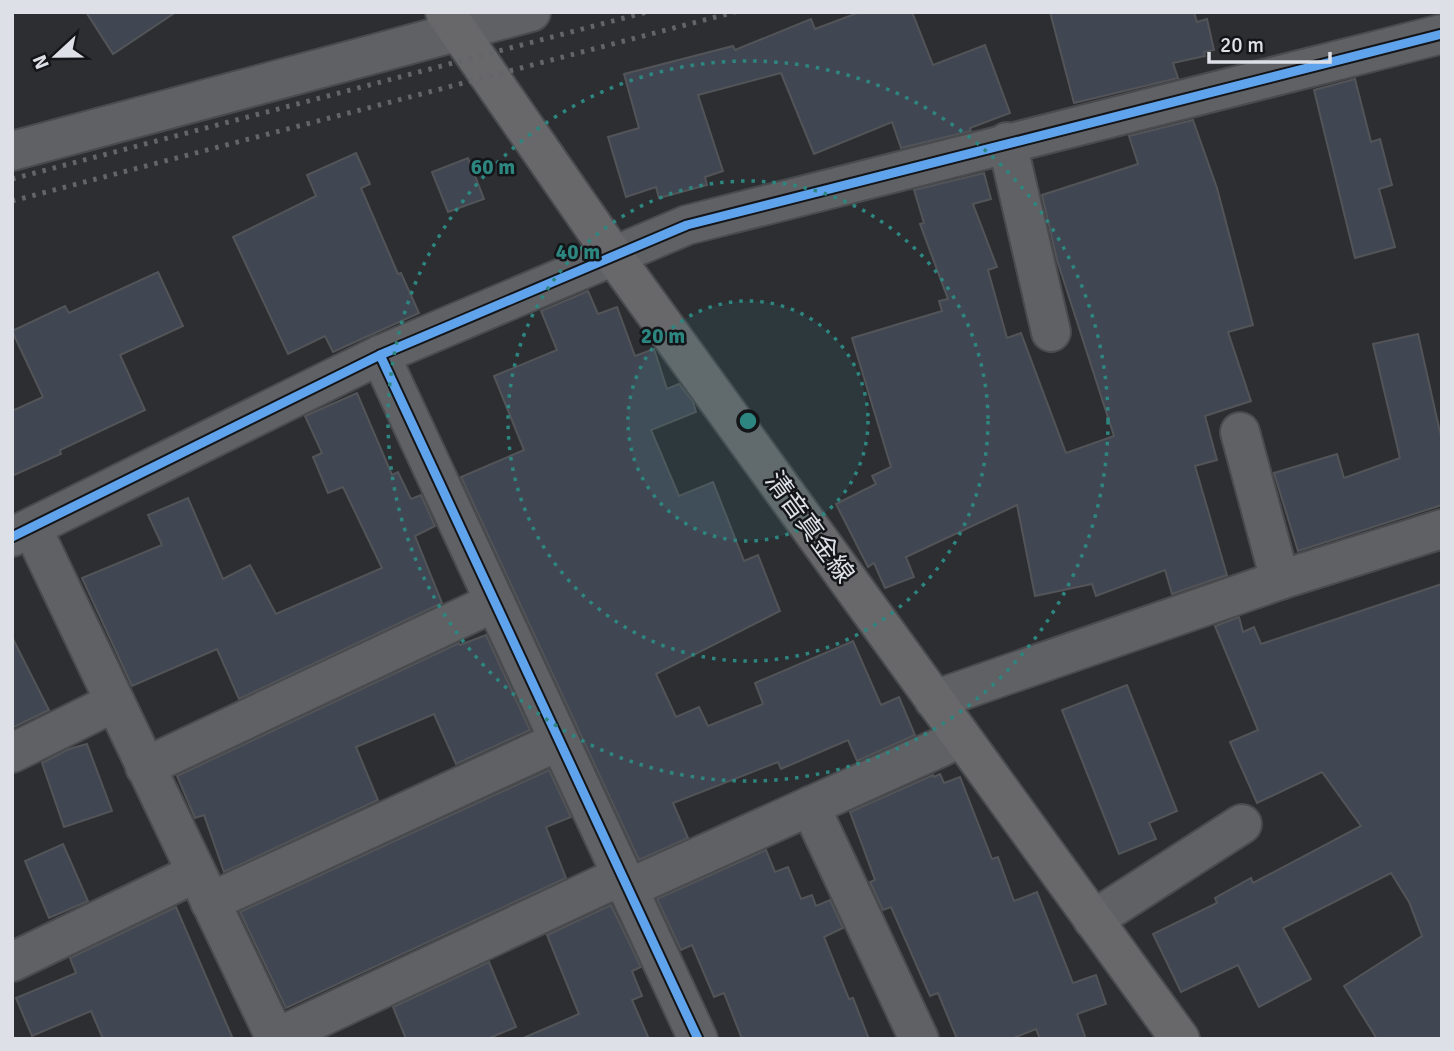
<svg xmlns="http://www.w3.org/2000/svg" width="1454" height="1051" viewBox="0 0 1454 1051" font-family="Signika,'Noto Sans JP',sans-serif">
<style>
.building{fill:#414752;stroke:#525458;stroke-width:2}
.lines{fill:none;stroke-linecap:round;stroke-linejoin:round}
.street-casing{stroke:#494b4f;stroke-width:42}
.secondary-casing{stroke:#494b4f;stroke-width:42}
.street{stroke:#5f6164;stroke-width:38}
.secondary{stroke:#68686a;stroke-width:38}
.rail{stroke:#636569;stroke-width:5;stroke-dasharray:3.5 7;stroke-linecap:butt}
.cycleway-casing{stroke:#131519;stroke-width:13}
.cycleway{stroke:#60a3ed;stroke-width:9}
.ring{fill:none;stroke:#2e8680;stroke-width:3.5;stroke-dasharray:3.5 7}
.labels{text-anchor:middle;stroke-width:5;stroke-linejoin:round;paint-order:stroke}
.street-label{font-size:26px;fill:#dde1e7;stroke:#131519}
.centre{fill:#2e8680;stroke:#131519;stroke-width:3.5}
.ring-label{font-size:21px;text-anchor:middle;font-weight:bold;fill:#2e8680;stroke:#131519;stroke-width:5;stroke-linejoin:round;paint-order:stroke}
</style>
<rect width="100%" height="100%" fill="#2c2e32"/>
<g class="building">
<path d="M86 12H176L113 54Z"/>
<path d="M860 12H912L933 65 985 45 1010 113 970 128 971 131 901 148 892 122 814 154 781 73 698 95 723 171 705 177 707 185 659 198 656 187 626 197 608 137 639 128 624 74 733 46 735 50 811 19 815 29Z"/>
<path d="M1050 12H1194L1197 22 1207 19 1214 50 1204 52 1205 56 1173 63 1178 78 1074 103Z"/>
<path d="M1355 79 1371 142 1380 139 1392 185 1379 189 1395 247 1355 258 1314 90Z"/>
<path d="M1193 120 1217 188 1253 325 1228 332 1251 401 1205 416 1217 460 1195 466 1227 575 1172 594 1165 570 1096 596 1092 584 1035 596 1017 505 906 557 914 577 885 588 874 563 868 567 836 504 876 484 872 476 891 467 852 338 942 311 939 301 948 299 920 224 924 223 914 190 984 173 991 199 973 204 997 267 988 270 1007 338 1021 333 1066 453 1114 436 1057 260 1042 195 1138 164 1129 136Z"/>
<path d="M356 153 370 184 361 188 398 274 401 273 419 313 333 352 325 336 288 354 233 237 316 196 307 175Z"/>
<path d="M468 158 484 199 448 212 432 172Z"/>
<path d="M158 272 183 326 120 355 145 410 60 450 61 454 12 476V411L43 397 12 331 65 306 69 313Z"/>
<path d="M588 291 598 314 617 307 635 356 654 349 667 389 679 384 693 402 696 412 651 430 679 496 713 482 744 561 758 555 780 611 656 674 676 717 699 707 708 726 763 704 755 683 853 641 881 705 899 697 915 735 857 761 848 740 781 769 778 762 673 803 688 838 639 860 461 477 524 450 494 376 557 350 541 311Z"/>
<path d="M1418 334 1442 441V505L1298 551 1274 473 1337 454 1344 478 1400 458 1373 344Z"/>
<path d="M357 393 392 475 398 472 411 499 421 495 435 526 415 536 442 603 239 699 217 649 132 686 82 578 162 545 148 515 188 498 223 579 250 565 276 614 382 568 343 487 328 493 313 457 322 453 305 416Z"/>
<path d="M1442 584V1039H1377L1344 986 1422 936 1409 902 1391 873 1283 928 1311 979 1259 1007 1238 965 1181 992 1153 934 1217 903 1215 898 1251 878 1253 883 1361 826 1322 772 1257 803 1230 742 1258 730 1215 626 1239 617 1243 632 1254 627 1261 644Z"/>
<path d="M486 635 530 730 456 764 434 714 356 747 378 800 224 872 204 815 195 818 177 776 459 643 460 645Z"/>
<path d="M12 637 49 710 12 728Z"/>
<path d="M1127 685 1177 811 1149 823 1156 839 1119 854 1062 710Z"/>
<path d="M87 744 112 811 64 827 42 763 69 749Z"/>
<path d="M549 770 571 817 546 827 566 878 286 1008 240 912Z"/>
<path d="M940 774 944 783 960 777 992 859 998 857 1014 901 1037 892 1073 983 1096 975 1106 1004 1077 1014 1086 1039H1040L1036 1029 1011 1039H957L938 993 930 996 891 907 883 910 870 882 875 880 850 812 933 775 934 777Z"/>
<path d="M63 844 88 901 49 918 25 861Z"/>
<path d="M766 850 775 872 788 867 801 899 812 895 816 906 830 900 843 928 824 937 849 999 853 998 869 1039H742L724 993 714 997 692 945 681 950 657 899Z"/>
<path d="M611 905 641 967 632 971 642 996 632 1000 649 1039H521L579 1014 547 935Z"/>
<path d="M176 907 233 1039H103L91 1011 32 1036 16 998 76 973 70 958Z"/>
<path d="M489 962 516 1027 487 1039H406L393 1007Z"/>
</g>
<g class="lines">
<defs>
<g id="street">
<path d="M1007 142 1051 332"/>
<path d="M12 151 531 12"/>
<path d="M380 355 698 1039"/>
<path d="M1240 432 1280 580"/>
<path d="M32 528 276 1039"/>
<path d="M12 537 380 355 687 225 1442 34"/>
<path d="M934 700 1280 580 1442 529"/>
<path d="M12 753 115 702"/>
<path d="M145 767 495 602"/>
<path d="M810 806 919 1039"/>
<path d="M627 889 961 738"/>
<path d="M210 902 559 741"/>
<path d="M1093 920 1242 824"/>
<path d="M12 962 196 873"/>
<path d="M274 1039 621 876"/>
</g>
<path id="secondary" d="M445 12 613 255 1180 1039"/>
</defs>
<use href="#street" class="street-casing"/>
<use href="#secondary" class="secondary-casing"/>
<use href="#street" class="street"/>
<use href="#secondary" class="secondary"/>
<g class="rail">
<path d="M12 179 647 12"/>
<path d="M12 201 735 12"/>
</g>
<defs>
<g id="cycleway">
<path d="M380 355 698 1039"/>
<path d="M12 537 380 355 687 225 1442 34"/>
</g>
</defs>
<use href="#cycleway" class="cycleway-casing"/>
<use href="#cycleway" class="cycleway"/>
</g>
<circle cx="748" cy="421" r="120" fill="#2e8680" fill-opacity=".12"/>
<g class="ring">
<circle cx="748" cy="421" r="120"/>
<circle cx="748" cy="421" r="240"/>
<circle cx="748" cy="421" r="360"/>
</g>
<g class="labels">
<g class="street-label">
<text transform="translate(810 527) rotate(54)" y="9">清音真金線</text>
</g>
</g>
<circle cx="748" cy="421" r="10" class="centre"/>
<g class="ring-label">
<text x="493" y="174">60 m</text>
<text x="578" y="259">40 m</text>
<text x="663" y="343">20 m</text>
</g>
<rect width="1454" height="1051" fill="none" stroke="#dde1e7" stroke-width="28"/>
<g transform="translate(56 56) rotate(248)" stroke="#131519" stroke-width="5" paint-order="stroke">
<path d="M0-5L12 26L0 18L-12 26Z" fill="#dde1e7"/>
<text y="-10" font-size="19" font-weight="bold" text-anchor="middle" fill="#dde1e7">N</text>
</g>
<path d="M1209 52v10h121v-10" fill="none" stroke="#dde1e7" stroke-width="3.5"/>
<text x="1220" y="52" font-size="21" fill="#dde1e7" stroke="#131519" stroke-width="5" paint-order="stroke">20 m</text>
</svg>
